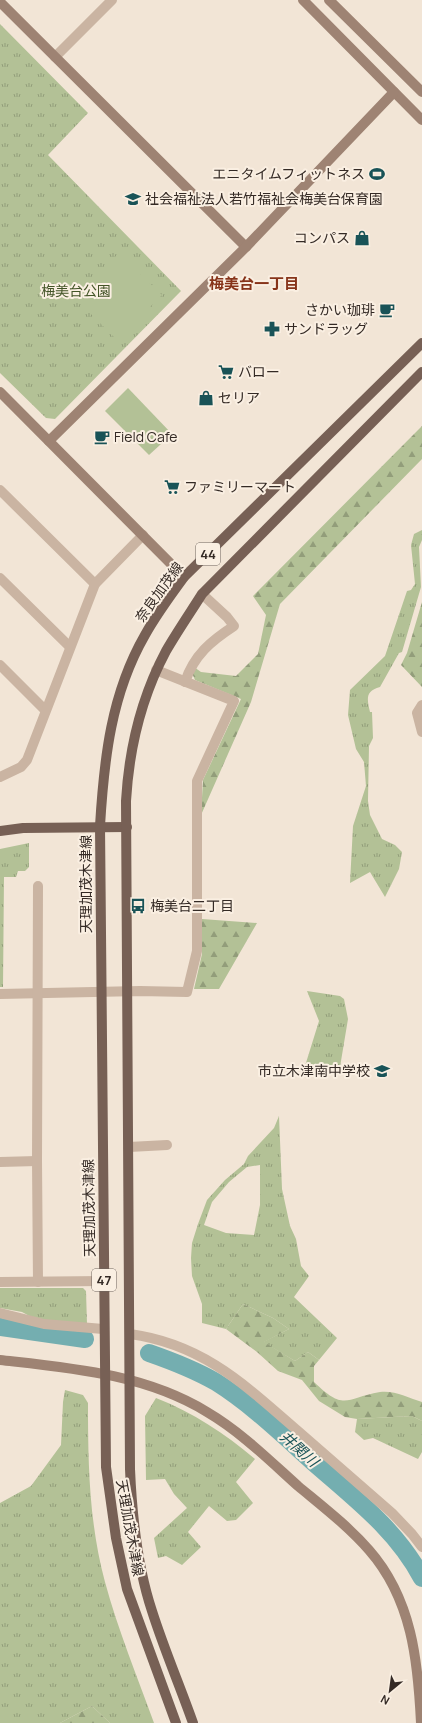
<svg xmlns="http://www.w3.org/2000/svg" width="422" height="1723" viewBox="0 0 422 1723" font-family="Manrope,'Noto Sans JP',sans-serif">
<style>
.grass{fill:url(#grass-tufts);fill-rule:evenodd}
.forest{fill:url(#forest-firs)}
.garden{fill:#b3c196}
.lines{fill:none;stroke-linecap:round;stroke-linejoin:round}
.river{stroke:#74aeb0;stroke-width:18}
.street{stroke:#cab4a2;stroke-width:10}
.secondary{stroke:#9e8373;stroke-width:10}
.primary{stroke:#776055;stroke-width:10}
.labels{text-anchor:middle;stroke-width:4;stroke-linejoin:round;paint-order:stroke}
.shield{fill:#faefe2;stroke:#6f655e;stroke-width:1}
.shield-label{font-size:13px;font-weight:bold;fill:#342a25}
.poi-label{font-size:14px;fill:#342a25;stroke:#faefe2;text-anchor:start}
.park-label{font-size:14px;fill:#435427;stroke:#faefe2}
.street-label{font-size:14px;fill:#342a25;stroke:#faefe2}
.neighbourhood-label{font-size:15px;font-weight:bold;fill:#87341a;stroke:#faefe2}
.water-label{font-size:15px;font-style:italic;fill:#195357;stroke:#faefe2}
</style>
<defs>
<pattern id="grass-tufts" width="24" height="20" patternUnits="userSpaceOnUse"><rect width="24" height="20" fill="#b3c196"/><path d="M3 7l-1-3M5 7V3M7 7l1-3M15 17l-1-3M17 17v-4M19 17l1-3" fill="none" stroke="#929d7a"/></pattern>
<pattern id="forest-firs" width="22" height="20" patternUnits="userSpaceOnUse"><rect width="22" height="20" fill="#b3c196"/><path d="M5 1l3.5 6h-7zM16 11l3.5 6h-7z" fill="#929d7a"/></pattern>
</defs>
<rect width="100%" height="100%" fill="#f2e5d6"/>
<g class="grass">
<path d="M0 24 88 113 48 155 181 291 55 419 46 418 0 373Z"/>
<path d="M422 530V540L419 547 421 587 402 652 399 653 380 687C365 691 367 699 370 712H372L373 738 369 746 368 801 370 815 382 839 395 845 402 852 399 869 385 897 370 872 350 883 353 826 366 786 364 762 356 749 348 715 350 690 385 656 407 591 411 590 415 584 411 545 414 534Z"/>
<path d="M29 843V867L25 871H18L16 877H4L3 987H0V849Z"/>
<path d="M307 991 340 996 344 999 348 1019 339 1073 305 1066 319 1021Z"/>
<path d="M279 1116 282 1189 290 1226 296 1239 301 1266 309 1276 294 1297 337 1338 319 1360 308 1352 295 1361 263 1342 289 1329 273 1318 243 1304 226 1329 202 1323V1304L192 1276 191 1258 192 1243 198 1224 207 1200 225 1180 244 1164 248 1156 274 1128ZM260 1165V1205L254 1235 226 1233 204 1225 212 1202 229 1182 247 1167Z"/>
<path d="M0 1288H83L86 1291 87 1324 35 1319 22 1312 0 1308Z"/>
<path d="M65 1390 83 1395 88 1403C88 1463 89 1523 105 1582 118 1630 137 1676 154 1723H110L92 1706 60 1723H0V1503L31 1486 61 1445 63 1402Z"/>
<path d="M156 1398C194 1413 224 1433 255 1459L236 1482 253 1503 236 1520 227 1521 209 1506 188 1532 201 1547 182 1565 166 1556 158 1558 154 1538 187 1508 174 1494 165 1479 146 1480 145 1416Z"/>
<path d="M412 1416 422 1421V1452L418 1459 373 1438 364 1440 355 1432 357 1419Z"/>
</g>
<g class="forest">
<path d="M422 426V459L280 604 251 702 201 815 203 780 241 699 195 680 192 673 194 667 201 672 236 676 258 654 266 615 253 596Z"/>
<path d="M422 602V687L401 665 407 653Z"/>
<path d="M202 919 257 923 219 989H194L202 954Z"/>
<path d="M243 1304 273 1318 289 1329 264 1342 295 1361 308 1352 319 1360 314 1366V1382C345 1412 345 1398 380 1392 394 1390 409 1398 422 1402V1421L412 1416 357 1419 345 1417 319 1401 302 1380 278 1371 257 1352 226 1329Z"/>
<path d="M92 1706 110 1723H60Z"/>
</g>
<g class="garden">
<path d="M119 253 162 295 117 340 75 298Z"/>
<path d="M128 388 172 434 149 455 105 411Z"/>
</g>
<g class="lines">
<g class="river">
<path d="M0 1327 85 1339"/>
<path d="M149 1353C172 1361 195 1370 216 1382 251 1404 281 1433 312 1461 353 1497 396 1529 422 1578"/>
</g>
<g class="street">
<path d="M55 57 112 0"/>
<path d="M0 490 95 584"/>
<path d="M0 578 70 647"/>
<path d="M0 665 45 710"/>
<path d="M185 682C194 655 211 641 234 626L227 617 202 594"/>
<path d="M422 705 417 713 422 732"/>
<path d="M0 777 21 767 27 760 95 584 143 535"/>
<path d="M0 994 140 991 187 992 197 951V781L234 701 156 670"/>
<path d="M129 1147 167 1145"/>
<path d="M0 1162 37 1161"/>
<path d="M0 1282 104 1281"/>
<path d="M38 1282 37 1161 38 886"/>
<path d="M0 1313 44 1324 103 1329"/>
<path d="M130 1334C203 1344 245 1385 298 1431 329 1458 361 1486 392 1513L412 1534 422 1547"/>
</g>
<g class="secondary">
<path d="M303 0 422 120"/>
<path d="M329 0 422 92"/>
<path d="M0 2 246 247"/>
<path d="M0 392 184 577"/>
<path d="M49 441 246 247 394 92"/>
<path d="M0 1360C71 1368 145 1374 207 1412 241 1432 269 1460 298 1486 322 1506 348 1526 369 1550 412 1599 418 1661 421 1723"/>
</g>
<g class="primary">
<path d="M0 831 23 828 127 827"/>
<path d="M176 1723 127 1589 116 1538 106 1467 100 826C104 759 111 694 145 635 156 615 170 596 184 577L422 343"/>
<path d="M193 1723C180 1686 164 1649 152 1611 137 1566 132 1516 130 1469L126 801C129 749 141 698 166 651 177 632 190 613 202 594L422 372"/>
</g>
</g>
<defs>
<symbol id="stadium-bare" viewBox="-9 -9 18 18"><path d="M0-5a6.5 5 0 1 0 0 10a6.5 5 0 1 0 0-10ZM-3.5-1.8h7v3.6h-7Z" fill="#195357" stroke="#faefe2" stroke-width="2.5" paint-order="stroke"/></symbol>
<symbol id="school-bare" viewBox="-9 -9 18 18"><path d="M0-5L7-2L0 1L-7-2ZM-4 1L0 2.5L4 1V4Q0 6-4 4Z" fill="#195357" stroke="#faefe2" stroke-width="2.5" paint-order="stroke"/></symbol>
<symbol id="shop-bare" viewBox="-9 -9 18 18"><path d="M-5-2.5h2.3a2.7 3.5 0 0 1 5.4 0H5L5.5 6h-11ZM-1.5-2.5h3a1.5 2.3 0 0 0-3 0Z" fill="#195357" stroke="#faefe2" stroke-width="2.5" paint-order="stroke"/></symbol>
<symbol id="cafe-bare" viewBox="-9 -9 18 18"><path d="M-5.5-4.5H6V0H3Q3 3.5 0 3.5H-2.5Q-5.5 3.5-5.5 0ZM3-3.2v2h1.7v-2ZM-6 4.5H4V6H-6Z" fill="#195357" stroke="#faefe2" stroke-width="2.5" paint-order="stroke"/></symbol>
<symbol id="pharmacy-bare" viewBox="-9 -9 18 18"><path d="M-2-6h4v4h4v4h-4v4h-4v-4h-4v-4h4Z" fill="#195357" stroke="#faefe2" stroke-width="2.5" paint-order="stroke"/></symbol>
<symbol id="supermarket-bare" viewBox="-9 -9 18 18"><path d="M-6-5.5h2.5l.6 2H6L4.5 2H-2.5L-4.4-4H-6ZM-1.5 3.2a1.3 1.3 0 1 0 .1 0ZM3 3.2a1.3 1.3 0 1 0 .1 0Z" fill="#195357" stroke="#faefe2" stroke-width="2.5" paint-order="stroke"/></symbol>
<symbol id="bus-bare" viewBox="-9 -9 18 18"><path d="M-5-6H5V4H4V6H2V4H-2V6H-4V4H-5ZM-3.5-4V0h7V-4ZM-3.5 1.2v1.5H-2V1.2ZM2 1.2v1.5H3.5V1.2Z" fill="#195357" stroke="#faefe2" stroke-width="2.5" paint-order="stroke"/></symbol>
</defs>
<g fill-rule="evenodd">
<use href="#stadium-bare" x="366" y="163" width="22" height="22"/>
<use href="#school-bare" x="122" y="188" width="22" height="22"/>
<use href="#shop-bare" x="351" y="227" width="22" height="22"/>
<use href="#cafe-bare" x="376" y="299" width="22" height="22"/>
<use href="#pharmacy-bare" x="261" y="318" width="22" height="22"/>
<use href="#supermarket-bare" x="215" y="361" width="22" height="22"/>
<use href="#shop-bare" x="195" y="387" width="22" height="22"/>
<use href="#cafe-bare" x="91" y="426" width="22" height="22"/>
<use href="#supermarket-bare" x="161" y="476" width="22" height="22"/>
<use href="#bus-bare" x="127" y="895" width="22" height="22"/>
<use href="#school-bare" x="371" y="1060" width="22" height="22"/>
</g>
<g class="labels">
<g class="shield">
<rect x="196" y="543" width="24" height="22" rx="3"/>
<rect x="92" y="1269" width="24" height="22" rx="3"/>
</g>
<g class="shield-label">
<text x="208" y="559">44</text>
<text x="104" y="1285">47</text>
</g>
<g class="poi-label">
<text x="365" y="179" text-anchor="end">エニタイムフィットネス</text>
<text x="145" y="204">社会福祉法人若竹福祉会梅美台保育園</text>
<text x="350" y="243" text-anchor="end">コンパス</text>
<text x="375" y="315" text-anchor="end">さかい珈琲</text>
<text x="284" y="334">サンドラッグ</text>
<text x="238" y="377">バロー</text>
<text x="218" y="403">セリア</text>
<text x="114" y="442">Field Cafe</text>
<text x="184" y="492">ファミリーマート</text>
<text x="150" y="911">梅美台二丁目</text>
<text x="370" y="1076" text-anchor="end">市立木津南中学校</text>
</g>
<g class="park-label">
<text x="76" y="296">梅美台公園</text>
</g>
<g class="street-label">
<text transform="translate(159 592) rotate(-54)" y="5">奈良加茂線</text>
<text transform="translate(86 884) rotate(-90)" y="5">天理加茂木津線</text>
<text transform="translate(89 1208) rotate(-91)" y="5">天理加茂木津線</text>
<text transform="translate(130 1528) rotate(80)" y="5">天理加茂木津線</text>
</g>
<g class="neighbourhood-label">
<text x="254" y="289">梅美台一丁目</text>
</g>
<g class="water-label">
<text transform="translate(299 1449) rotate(42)" y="5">井関川</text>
</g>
</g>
<g transform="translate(390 1691) rotate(209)" stroke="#faefe2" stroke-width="3" paint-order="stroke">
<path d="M0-3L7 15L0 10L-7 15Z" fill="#342a25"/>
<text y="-6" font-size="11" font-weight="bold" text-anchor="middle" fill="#342a25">N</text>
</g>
</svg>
